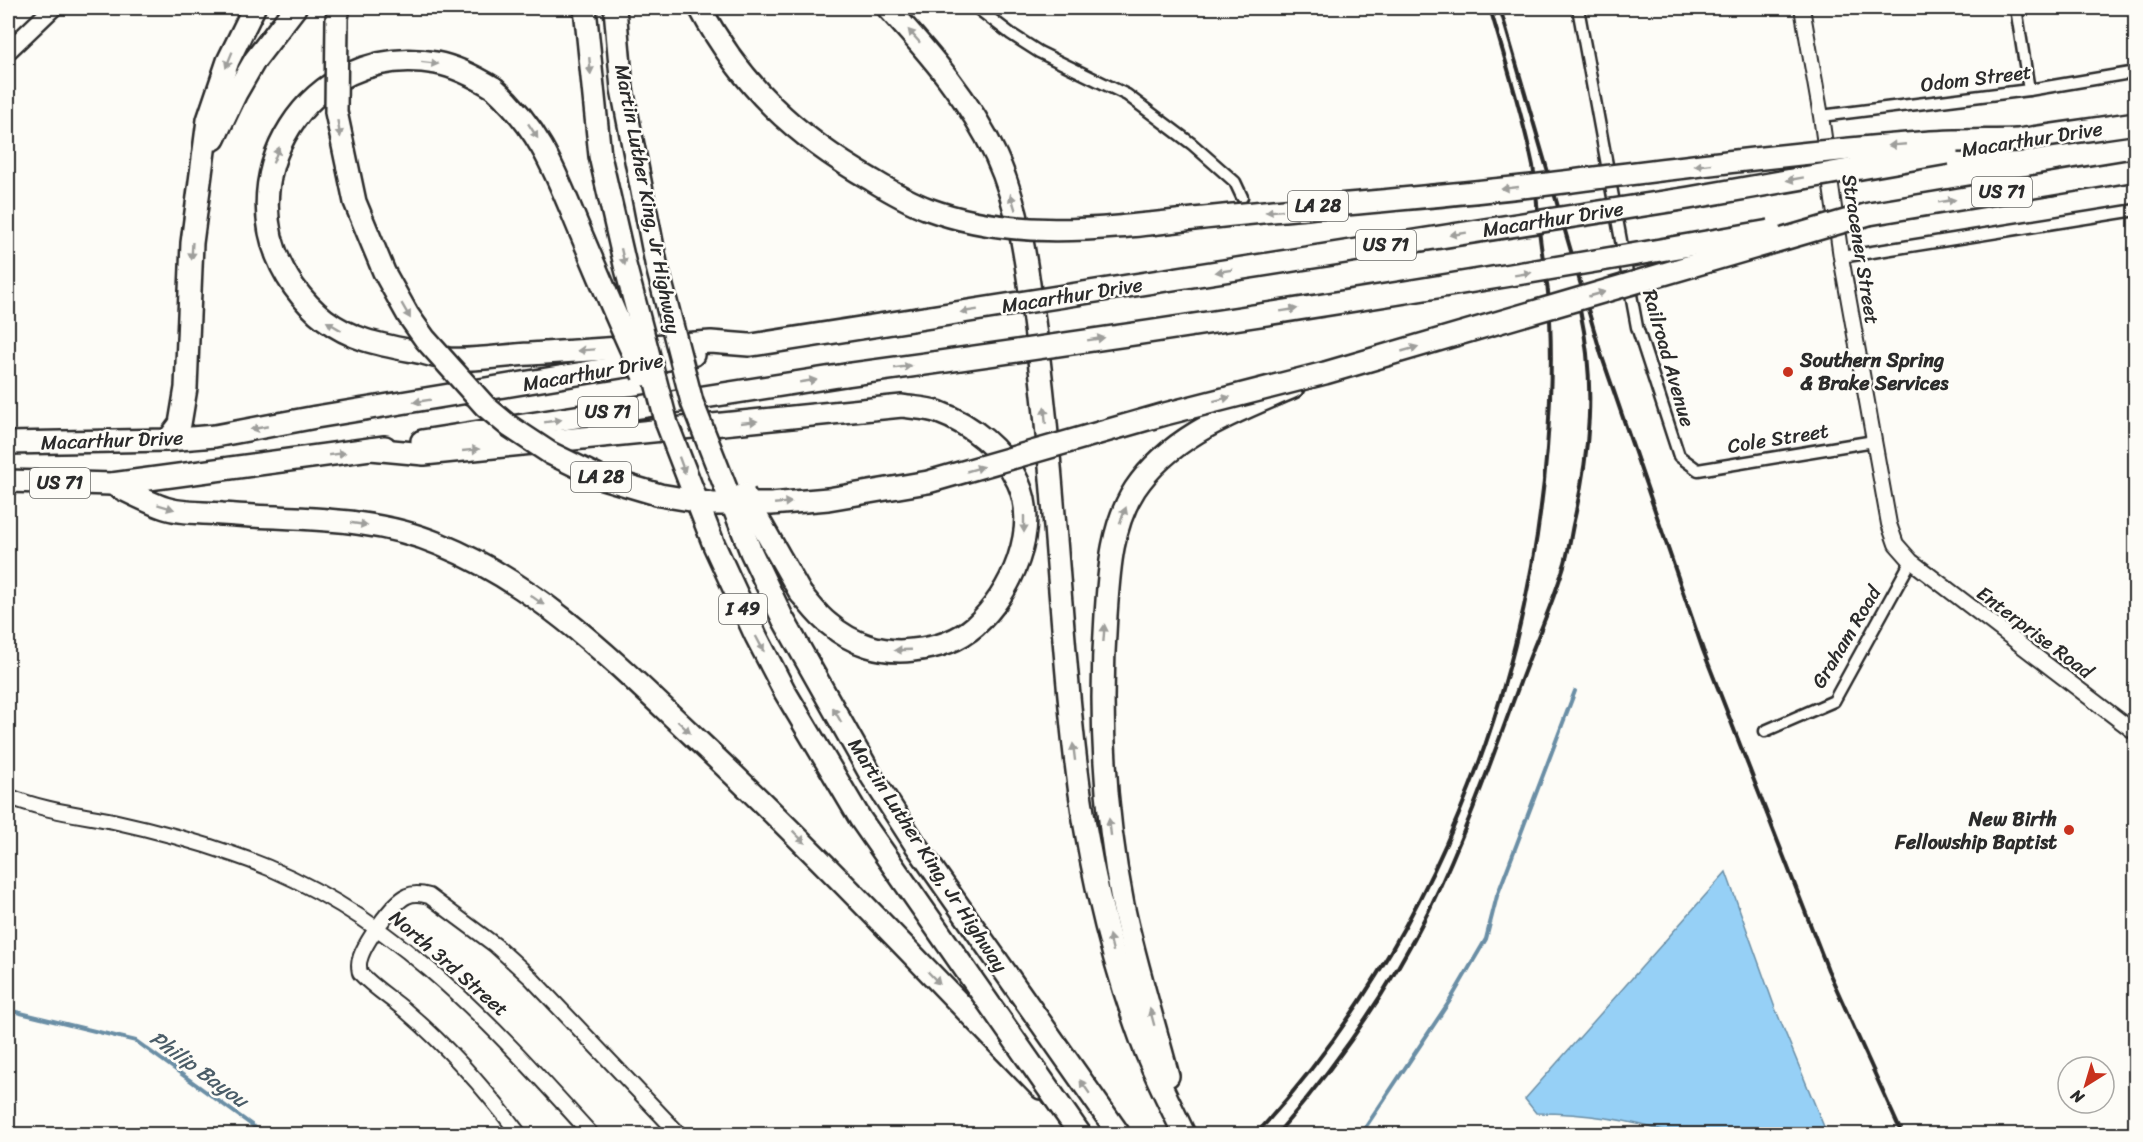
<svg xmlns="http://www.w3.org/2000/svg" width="2143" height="1142" viewBox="0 0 2143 1142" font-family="Sriracha,sans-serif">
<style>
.water{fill:#96d0f6;stroke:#6b8ea5;stroke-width:1.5}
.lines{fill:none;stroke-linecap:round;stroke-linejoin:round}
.stream{stroke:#6b8ea5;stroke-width:4}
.minor-casing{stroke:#2b2b2b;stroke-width:15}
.tertiary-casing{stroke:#2b2b2b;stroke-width:18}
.secondary-casing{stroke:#2b2b2b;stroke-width:21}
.motorway-casing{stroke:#2b2b2b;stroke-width:26}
.minor{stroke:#fdfcf7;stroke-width:10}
.tertiary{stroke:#fdfcf7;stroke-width:14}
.secondary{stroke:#fdfcf7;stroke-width:16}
.motorway{stroke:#fdfcf7;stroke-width:21}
.rail{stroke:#2b2b2b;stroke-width:4}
.motorway-bridge-casing{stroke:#2b2b2b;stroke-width:26;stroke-linecap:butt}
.motorway-bridge{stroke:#fdfcf7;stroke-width:21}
.oneway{fill:#9e9e9b}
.poi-dot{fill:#c8321e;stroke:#fdfcf7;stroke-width:2}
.labels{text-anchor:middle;stroke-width:5;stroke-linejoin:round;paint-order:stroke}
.shield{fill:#fdfcf7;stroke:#6a6a68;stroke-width:1.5}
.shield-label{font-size:18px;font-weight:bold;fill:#2b2b2b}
.street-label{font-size:20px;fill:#2b2b2b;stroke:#fdfcf7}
.poi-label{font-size:20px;font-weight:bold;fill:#2b2b2b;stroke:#fdfcf7;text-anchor:start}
.water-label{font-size:21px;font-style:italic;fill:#4b5d68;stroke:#fdfcf7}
</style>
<rect width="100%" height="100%" fill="#fdfcf7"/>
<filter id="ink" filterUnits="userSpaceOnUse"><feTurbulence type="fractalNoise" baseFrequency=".0167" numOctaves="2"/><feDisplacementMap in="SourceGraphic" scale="12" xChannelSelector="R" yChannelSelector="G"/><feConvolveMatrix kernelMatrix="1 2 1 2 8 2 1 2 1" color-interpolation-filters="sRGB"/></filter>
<g filter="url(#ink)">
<path class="water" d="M1726 872 1775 1008 1827 1134H1672C1629 1119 1580 1113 1536 1113L1525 1099Z"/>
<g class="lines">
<g class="stream">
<path d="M8 1010 136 1041 264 1134"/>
<path d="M1361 1134 1449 1002 1486 939 1497 896 1575 691"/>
</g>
<defs>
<g id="minor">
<path d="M977 8 1011 34 1039 52 1127 95 1192 144 1235 182 1242 197"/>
<path d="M1578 8 1637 327 1679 456 1698 470 1874 441"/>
<path d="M2016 8 2029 90"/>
<path d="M1821 116 2029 90 2136 72"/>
<path d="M1841 257 2136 210"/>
<path d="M1765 731 1834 701 1911 561"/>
</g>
<g id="tertiary">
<path d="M1802 8 1821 116 1841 257 1889 524 1896 544 1911 561 2136 733"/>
<path d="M8 796C41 810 77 814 113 821 154 830 195 841 235 855 386 906 488 1020 591 1134"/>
<path d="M519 1134C486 1090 449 1048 406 1011 391 998 374 988 360 973 359 968 358 964 360 959 364 944 392 903 407 896 414 893 422 894 429 896L495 945 530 977 679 1134"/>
</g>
<path id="secondary" d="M8 51 53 8"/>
<g id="motorway">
<path d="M888 8C929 53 970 100 996 156 1022 213 1028 276 1036 336 1054 472 1059 610 1074 746 1085 847 1107 947 1142 1042 1154 1074 1170 1104 1184 1134"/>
<path d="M494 88C476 77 457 67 436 63 310 40 220 182 294 287 313 313 334 330 365 340 384 346 403 349 423 353 431 355 440 358 449 359 473 361 506 355 530 354 591 350 651 346 711 342L749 345"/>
<path d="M214 139 236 93 255 60 295 8"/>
<path d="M2018 140 2136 123"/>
<path d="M1869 214 2136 170"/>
<path d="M168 440 180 424 186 388 192 243 208 120 228 61 254 8"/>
<path d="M422 441 845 375"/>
<path d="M8 443 168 440 215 436 316 417 693 355"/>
<path d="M371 449 424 454 902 406C914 408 927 408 938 412 971 424 1003 450 1018 482 1040 529 1011 594 975 626 958 641 935 648 913 650 883 654 852 644 829 624 818 616 810 604 801 594"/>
<path d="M8 481 112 484 385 447"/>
<path d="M112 484C129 492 147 502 165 508 182 514 204 512 222 514 294 520 371 515 439 544 538 584 615 662 691 734 812 848 926 969 1041 1088"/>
<path d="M1168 1076C1153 1019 1135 962 1123 905 1104 809 1099 713 1106 615 1109 572 1111 526 1135 489 1172 434 1236 412 1293 387"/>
</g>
</defs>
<use href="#minor" class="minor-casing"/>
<use href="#tertiary" class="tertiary-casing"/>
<use href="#secondary" class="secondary-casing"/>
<use href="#motorway" class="motorway-casing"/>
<use href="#minor" class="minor"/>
<use href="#tertiary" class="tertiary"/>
<use href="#secondary" class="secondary"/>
<use href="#motorway" class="motorway"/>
<g class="rail">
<path d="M1500 8 1601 354 1703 650 1828 970 1902 1134"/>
<path d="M1256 1134C1427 949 1527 699 1547 449 1551 398 1553 344 1548 292 1546 274 1542 256 1540 238 1537 214 1537 189 1533 166 1522 112 1505 60 1490 8"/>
<path d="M1277 1134C1336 1066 1389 991 1429 910 1464 838 1491 762 1518 688 1532 648 1551 609 1563 569 1568 555 1570 540 1573 525 1590 452 1596 384 1580 310"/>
</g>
<defs>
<g id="motorway-bridge">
<path d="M339 8 337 18 336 112 355 202 384 272 408 315 425 339 485 406 509 426 550 453 599 477 660 495 714 504H771L828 499 928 482 1165 414 1325 373 1869 214"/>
<path d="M585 8 600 156 625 265 667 424 714 545 756 636 785 692 861 820 1080 1134"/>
<path d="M615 8 622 89 656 263 692 402 751 552 783 619 872 777 915 844 1119 1134"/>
<path d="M700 8C742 86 795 136 872 180 890 191 909 202 928 209 1015 241 1105 229 1194 219 1232 215 1270 211 1307 208 1385 200 1462 194 1540 185 1666 169 1792 153 1919 143 1952 140 1986 141 2018 140"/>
<path d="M494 88C543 132 557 177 582 236 602 283 621 329 643 375"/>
<path d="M752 345 1689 198 1947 153"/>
<path d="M845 375C1154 333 1463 285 1770 231"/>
<path d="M744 494 801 594"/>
</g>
</defs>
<use href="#motorway-bridge" class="motorway-bridge-casing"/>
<use href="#motorway-bridge" class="motorway-bridge"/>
</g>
<defs><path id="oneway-solid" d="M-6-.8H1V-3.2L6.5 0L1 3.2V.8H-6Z" transform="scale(1.5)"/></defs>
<g class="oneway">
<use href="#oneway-solid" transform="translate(914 36) rotate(-132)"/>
<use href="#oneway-solid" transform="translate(229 60) rotate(112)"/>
<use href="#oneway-solid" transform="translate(430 63) rotate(7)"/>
<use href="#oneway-solid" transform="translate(590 66) rotate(85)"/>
<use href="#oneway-solid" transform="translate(339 129) rotate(80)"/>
<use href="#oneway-solid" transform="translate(533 131) rotate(57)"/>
<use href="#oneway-solid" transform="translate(1897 145) rotate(175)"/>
<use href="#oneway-solid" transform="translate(276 155) rotate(-69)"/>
<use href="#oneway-solid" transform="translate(1703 165) rotate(174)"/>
<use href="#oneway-solid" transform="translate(1795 179) rotate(170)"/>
<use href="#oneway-solid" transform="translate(1510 188) rotate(174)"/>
<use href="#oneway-solid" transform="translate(1947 201) rotate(-9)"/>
<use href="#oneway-solid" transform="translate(1013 202) rotate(-107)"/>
<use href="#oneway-solid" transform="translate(1274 211) rotate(174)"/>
<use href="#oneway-solid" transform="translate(1458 234) rotate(171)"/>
<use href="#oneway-solid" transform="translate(192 251) rotate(93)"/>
<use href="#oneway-solid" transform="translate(623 257) rotate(77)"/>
<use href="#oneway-solid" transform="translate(1224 271) rotate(171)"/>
<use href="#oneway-solid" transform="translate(1523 274) rotate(-9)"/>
<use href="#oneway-solid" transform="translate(1597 294) rotate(-16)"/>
<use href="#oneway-solid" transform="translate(1289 310) rotate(-9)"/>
<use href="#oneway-solid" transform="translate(406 311) rotate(60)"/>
<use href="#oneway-solid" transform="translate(969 311) rotate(171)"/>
<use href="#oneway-solid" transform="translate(334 326) rotate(-149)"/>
<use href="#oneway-solid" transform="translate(1096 339) rotate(-9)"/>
<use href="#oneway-solid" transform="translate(1410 349) rotate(-16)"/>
<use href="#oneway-solid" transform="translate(586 350) rotate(176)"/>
<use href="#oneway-solid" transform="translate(903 367) rotate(-8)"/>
<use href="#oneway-solid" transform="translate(808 381) rotate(-9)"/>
<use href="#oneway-solid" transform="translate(1222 399) rotate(-14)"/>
<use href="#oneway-solid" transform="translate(422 401) rotate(171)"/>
<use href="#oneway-solid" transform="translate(1045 415) rotate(-95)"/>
<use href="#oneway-solid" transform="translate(553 421) rotate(-9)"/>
<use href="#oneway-solid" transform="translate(749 422) rotate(-6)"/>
<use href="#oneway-solid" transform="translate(259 428) rotate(169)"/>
<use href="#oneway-solid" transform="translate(471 450) rotate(-6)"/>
<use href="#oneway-solid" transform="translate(337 454) rotate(-8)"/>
<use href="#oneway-solid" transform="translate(682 465) rotate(70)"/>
<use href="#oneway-solid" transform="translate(975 469) rotate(-16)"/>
<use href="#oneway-solid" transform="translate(783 503) rotate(-5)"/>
<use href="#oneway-solid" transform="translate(166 507) rotate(17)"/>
<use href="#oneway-solid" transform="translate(1123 515) rotate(-69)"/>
<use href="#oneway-solid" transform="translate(359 524) rotate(8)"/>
<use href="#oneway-solid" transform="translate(1024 524) rotate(90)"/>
<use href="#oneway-solid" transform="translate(537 600) rotate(35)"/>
<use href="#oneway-solid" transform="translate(1104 633) rotate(-86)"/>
<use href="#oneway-solid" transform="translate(760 644) rotate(62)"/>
<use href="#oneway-solid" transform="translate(903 650) rotate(178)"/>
<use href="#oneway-solid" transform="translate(837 715) rotate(-120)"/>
<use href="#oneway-solid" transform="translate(684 727) rotate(43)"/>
<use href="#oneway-solid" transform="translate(1074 752) rotate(-97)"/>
<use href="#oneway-solid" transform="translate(1110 827) rotate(-97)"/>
<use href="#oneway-solid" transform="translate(799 837) rotate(45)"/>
<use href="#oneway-solid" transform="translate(1111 943) rotate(-104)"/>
<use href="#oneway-solid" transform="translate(934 978) rotate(46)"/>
<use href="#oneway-solid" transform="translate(1152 1017) rotate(-105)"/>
<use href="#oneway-solid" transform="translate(1085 1087) rotate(-125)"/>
</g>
</g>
<g class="poi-dot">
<circle cx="1788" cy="372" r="6"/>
<circle cx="2069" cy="830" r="6"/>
</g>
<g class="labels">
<g class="shield">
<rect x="1972" y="177" width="60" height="30" rx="4.5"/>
<rect x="1288" y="191" width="60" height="30" rx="4.5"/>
<rect x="1356" y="230" width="60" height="30" rx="4.5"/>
<rect x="578" y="397" width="60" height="30" rx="4.5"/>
<rect x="571" y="462" width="60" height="30" rx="4.5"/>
<rect x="30" y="468" width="60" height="30" rx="4.5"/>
<rect x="719" y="594" width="48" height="30" rx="4.5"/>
</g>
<g class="shield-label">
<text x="2002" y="198">US 71</text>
<text x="1318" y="212">LA 28</text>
<text x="1386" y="251">US 71</text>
<text x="608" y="418">US 71</text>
<text x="601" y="483">LA 28</text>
<text x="60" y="489">US 71</text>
<text x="743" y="615">I 49</text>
</g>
<g class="street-label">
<text transform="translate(1976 78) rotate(-7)" y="7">Odom Street</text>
<text transform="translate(2032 139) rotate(-9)" y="7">Macarthur Drive</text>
<text transform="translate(648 199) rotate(79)" y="7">Martin Luther King, Jr Highway</text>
<text transform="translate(1553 219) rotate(-9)" y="7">Macarthur Drive</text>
<text transform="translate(1861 249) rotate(81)" y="7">Stracener Street</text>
<text transform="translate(1072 295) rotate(-9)" y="7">Macarthur Drive</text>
<text transform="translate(1669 358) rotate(74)" y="7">Railroad Avenue</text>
<text transform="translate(593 372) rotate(-10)" y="7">Macarthur Drive</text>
<text transform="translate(1778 438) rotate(-9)" y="7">Cole Street</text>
<text transform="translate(112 440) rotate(-2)" y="7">Macarthur Drive</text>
<text transform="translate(2035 632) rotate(37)" y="7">Enterprise Road</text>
<text transform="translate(1846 637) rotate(-59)" y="7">Graham Road</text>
<text transform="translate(928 855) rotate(57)" y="7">Martin Luther King, Jr Highway</text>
<text transform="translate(449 963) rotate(41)" y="7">North 3rd Street</text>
</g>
<g class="poi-label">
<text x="1800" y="367">Southern Spring<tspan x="1800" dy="23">&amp; Brake Services</tspan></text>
<text x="2057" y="826" text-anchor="end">New Birth<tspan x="2057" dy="23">Fellowship Baptist</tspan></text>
</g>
<g class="water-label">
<text transform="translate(199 1069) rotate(36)" y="7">Philip Bayou</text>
</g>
</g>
<rect width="2143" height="1142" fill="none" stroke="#fdfcf7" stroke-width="30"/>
<rect x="15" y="15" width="2113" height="1112" fill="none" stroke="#2b2b2b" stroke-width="2" filter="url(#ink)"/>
<g transform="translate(2086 1085) rotate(217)"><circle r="28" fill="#fdfcf7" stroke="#a9a8a5" stroke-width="1.5"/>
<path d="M0-4.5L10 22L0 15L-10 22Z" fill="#c8321e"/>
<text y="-9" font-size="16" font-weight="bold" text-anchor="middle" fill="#2b2b2b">N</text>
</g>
</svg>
